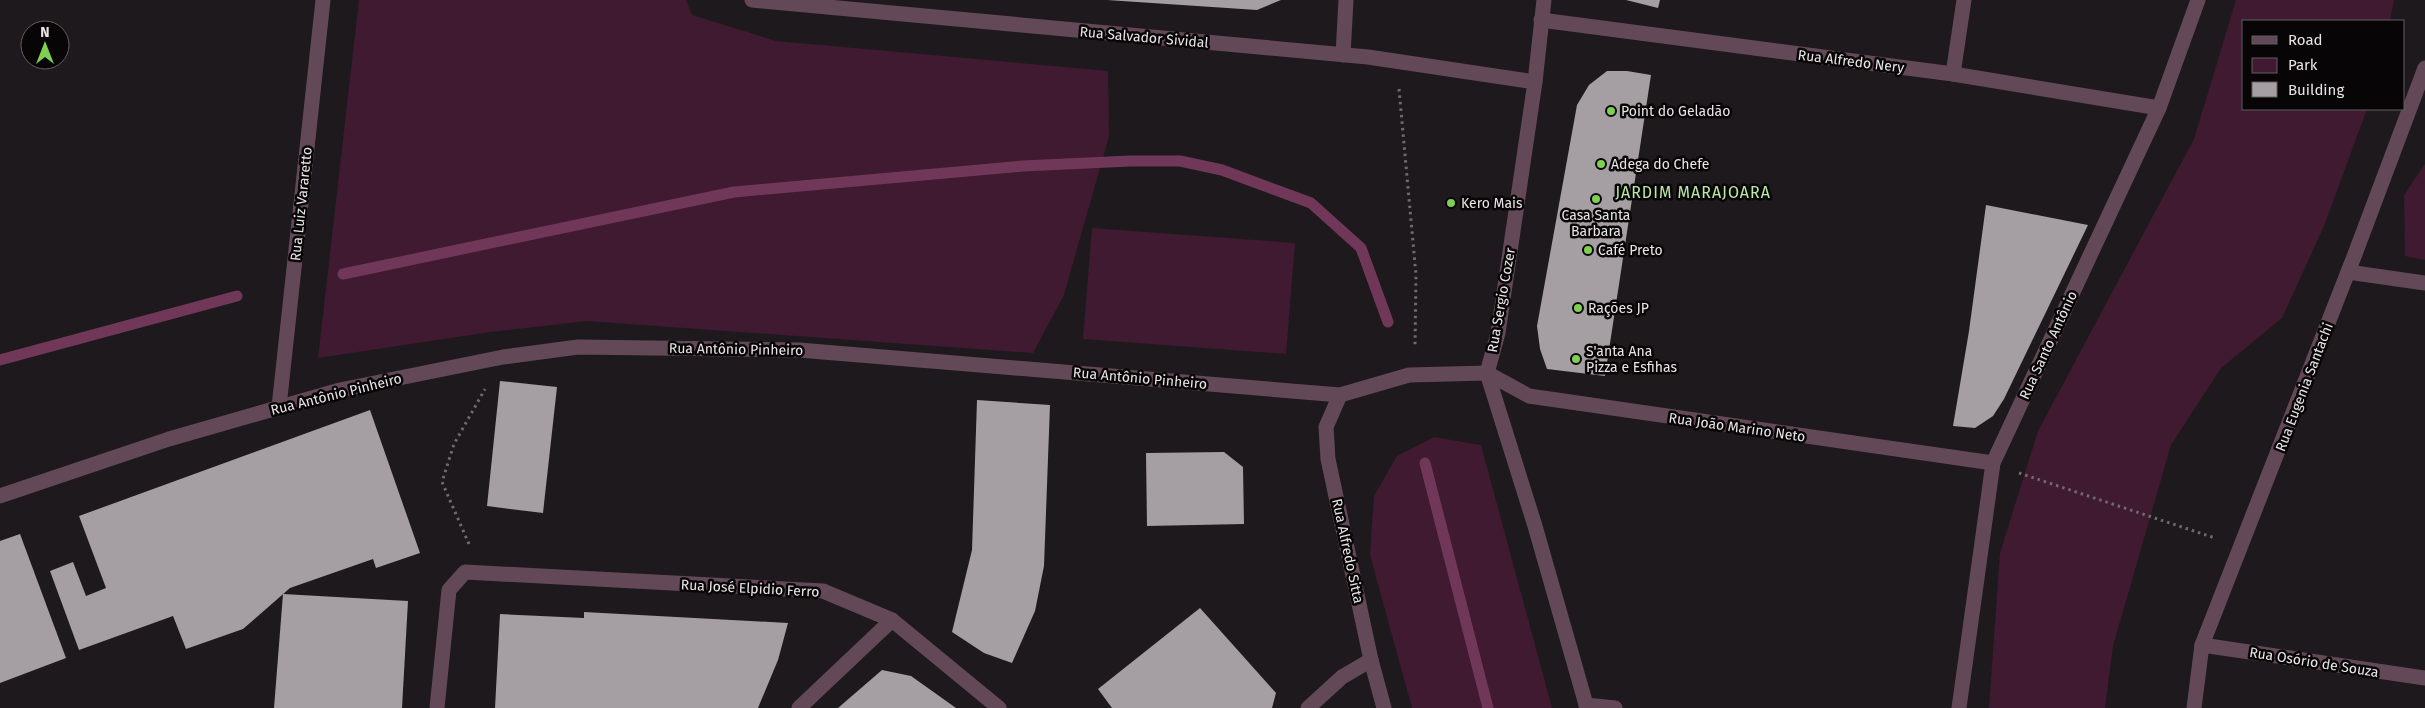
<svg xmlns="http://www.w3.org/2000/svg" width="2425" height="708" viewBox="0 0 2425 708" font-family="'Fira Sans',sans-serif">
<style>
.green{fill:#401a30}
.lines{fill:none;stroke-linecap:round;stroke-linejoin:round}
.stream{stroke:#713759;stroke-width:11}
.building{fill:#a59ea2}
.path{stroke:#6f6a6d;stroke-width:3;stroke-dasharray:2.5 4;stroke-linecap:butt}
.street{stroke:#634957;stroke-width:15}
.poi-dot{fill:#7fd052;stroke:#070506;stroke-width:2}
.labels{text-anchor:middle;stroke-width:5;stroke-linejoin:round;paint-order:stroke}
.street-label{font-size:14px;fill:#e9e5e7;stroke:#070506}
.poi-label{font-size:14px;fill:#e9e5e7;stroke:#070506;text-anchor:start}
.quarter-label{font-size:16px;letter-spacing:1px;fill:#bae7a5;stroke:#070506}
</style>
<rect width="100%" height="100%" fill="#1e191c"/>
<g class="green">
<path d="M359 0H686L692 15 776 41 1108 71 1109 136 1064 295 1033 353 587 321 490 332 318 358Z"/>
<path d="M2236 0H2394L2390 21H2244V109H2367L2324 226 2282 318 2221 368 2171 445 2113 646 2105 708H1989L2000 553 2038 431 2194 139Z"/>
<path d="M2425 164V260L2405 256 2404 195Z"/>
<path d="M1092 228 1295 243 1286 354 1083 339Z"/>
<path d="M1434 437 1481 445 1552 708H1412L1370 555 1374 496 1397 456Z"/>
</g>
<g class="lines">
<g class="stream">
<path d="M343 274 734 192 1023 166 1130 161H1180L1222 170 1311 203 1361 248 1388 322"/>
<path d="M0 360 237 296"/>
<path d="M1425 463 1488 708"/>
</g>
</g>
<g class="building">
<path d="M1107 0H1281L1257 10Z"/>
<path d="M1626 0H1660L1658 8Z"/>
<path d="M1607 71H1627L1651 75 1605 376 1547 369 1540 349 1537 326 1577 105 1589 85Z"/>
<path d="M1986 205 2088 225 2004 399 1993 416 1975 428 1953 426 1969 331Z"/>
<path d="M500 381 557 387 543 513 487 506Z"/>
<path d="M977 400 1050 405 1044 566 1035 611 1012 663 984 653 952 632 972 550Z"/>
<path d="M370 410 420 553 376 568 373 559 290 588 243 629 186 649 173 616 79 650 50 571 73 562 86 596 106 588 79 516Z"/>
<path d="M1224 452 1243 467 1244 524 1147 526 1146 453Z"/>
<path d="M20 534 66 658 0 683V541Z"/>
<path d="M283 594 408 601 402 708H274Z"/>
<path d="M1200 608 1276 693 1272 708H1112L1098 689Z"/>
<path d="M584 612 788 623 778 660 758 708H495L500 614 584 618Z"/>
<path d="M882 670 911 676 956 708H838Z"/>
</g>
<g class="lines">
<g class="path">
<path d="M1399 89 1416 275 1415 347"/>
<path d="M2019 473 2215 538"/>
<path d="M469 544 442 482 454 444 485 389"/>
</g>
<g class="street">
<path d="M752 0 1368 57 1535 82"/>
<path d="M1544 0 1535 82 1498 333 1487 373 1535 526 1587 708"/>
<path d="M1541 20 1953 74 2159 108"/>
<path d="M1343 55 1346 0"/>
<path d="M1953 74 1964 0"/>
<path d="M2348 272 2425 283"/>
<path d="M1340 395 1326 427 1328 459 1371 660 1384 708"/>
<path d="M279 407 323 0"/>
<path d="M0 496 169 439 340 390 503 357 578 347 799 350 1340 395 1409 375 1487 373 1529 396 1993 463"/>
<path d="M2202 645 2425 678"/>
<path d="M1586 705 1615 708"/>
<path d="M437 708 449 590 465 572 823 591 892 620 999 708"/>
<path d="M799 708 892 620"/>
<path d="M1308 708 1342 677 1371 660"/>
<path d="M1959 708 1993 463 2159 108 2198 0"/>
<path d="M2194 708 2202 645 2355 254 2425 68"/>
</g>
</g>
<g class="poi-dot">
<circle cx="1611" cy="111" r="5"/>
<circle cx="1601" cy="164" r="5"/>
<circle cx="1596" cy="199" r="5"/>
<circle cx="1451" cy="203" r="5"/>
<circle cx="1588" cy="250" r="5"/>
<circle cx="1578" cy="308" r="5"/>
<circle cx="1576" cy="359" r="5"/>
</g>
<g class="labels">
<g class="street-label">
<text transform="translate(1144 37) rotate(5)" y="5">Rua Salvador Sividal</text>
<text transform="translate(1851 61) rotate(7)" y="5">Rua Alfredo Nery</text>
<text transform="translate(301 204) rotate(-84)" y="5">Rua Luiz Vararetto</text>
<text transform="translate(1501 300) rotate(-80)" y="5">Rua Sergio Cozer</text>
<text transform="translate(2048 345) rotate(-65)" y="5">Rua Santo Antônio</text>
<text transform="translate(736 349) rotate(1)" y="5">Rua Antônio Pinheiro</text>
<text transform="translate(1140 378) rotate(5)" y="5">Rua Antônio Pinheiro</text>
<text transform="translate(2304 387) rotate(-69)" y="5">Rua Eugenia Santachi</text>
<text transform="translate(336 394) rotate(-14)" y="5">Rua Antônio Pinheiro</text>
<text transform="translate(1737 427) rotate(8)" y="5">Rua João Marino Neto</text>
<text transform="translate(1348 551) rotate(78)" y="5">Rua Alfredo Sitta</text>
<text transform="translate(750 588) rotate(3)" y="5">Rua José Elpidio Ferro</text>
<text transform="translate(2314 662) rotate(9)" y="5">Rua Osório de Souza</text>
</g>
<g class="poi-label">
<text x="1621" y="116">Point do Geladão</text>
<text x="1611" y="169">Adega do Chefe</text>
<text x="1461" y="208">Kero Mais</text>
<text x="1596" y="220" text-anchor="middle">Casa Santa<tspan x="1596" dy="16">Barbara</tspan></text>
<text x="1598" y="255">Café Preto</text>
<text x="1588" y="313">Rações JP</text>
<text x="1586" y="356">S'anta Ana<tspan x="1586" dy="16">Pizza e Esfihas</tspan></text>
</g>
<g class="quarter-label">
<text x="1693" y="198">JARDIM MARAJOARA</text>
</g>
</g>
<rect x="2242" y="20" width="162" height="90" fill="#070506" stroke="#615f60"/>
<rect x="2252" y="36" width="25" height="8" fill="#634957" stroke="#615f60"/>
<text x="2288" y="45" font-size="15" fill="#e9e5e7">Road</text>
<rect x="2252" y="58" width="25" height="15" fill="#401a30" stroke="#615f60"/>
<text x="2288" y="70" font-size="15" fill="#e9e5e7">Park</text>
<rect x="2252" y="82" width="25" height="15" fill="#a59ea2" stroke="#615f60"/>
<text x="2288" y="95" font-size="15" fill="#e9e5e7">Building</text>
<g transform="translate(45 45)"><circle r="24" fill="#070506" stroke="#615f60"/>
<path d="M0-4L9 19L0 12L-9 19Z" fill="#7fd052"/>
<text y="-8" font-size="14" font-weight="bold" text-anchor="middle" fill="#e9e5e7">N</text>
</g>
</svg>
